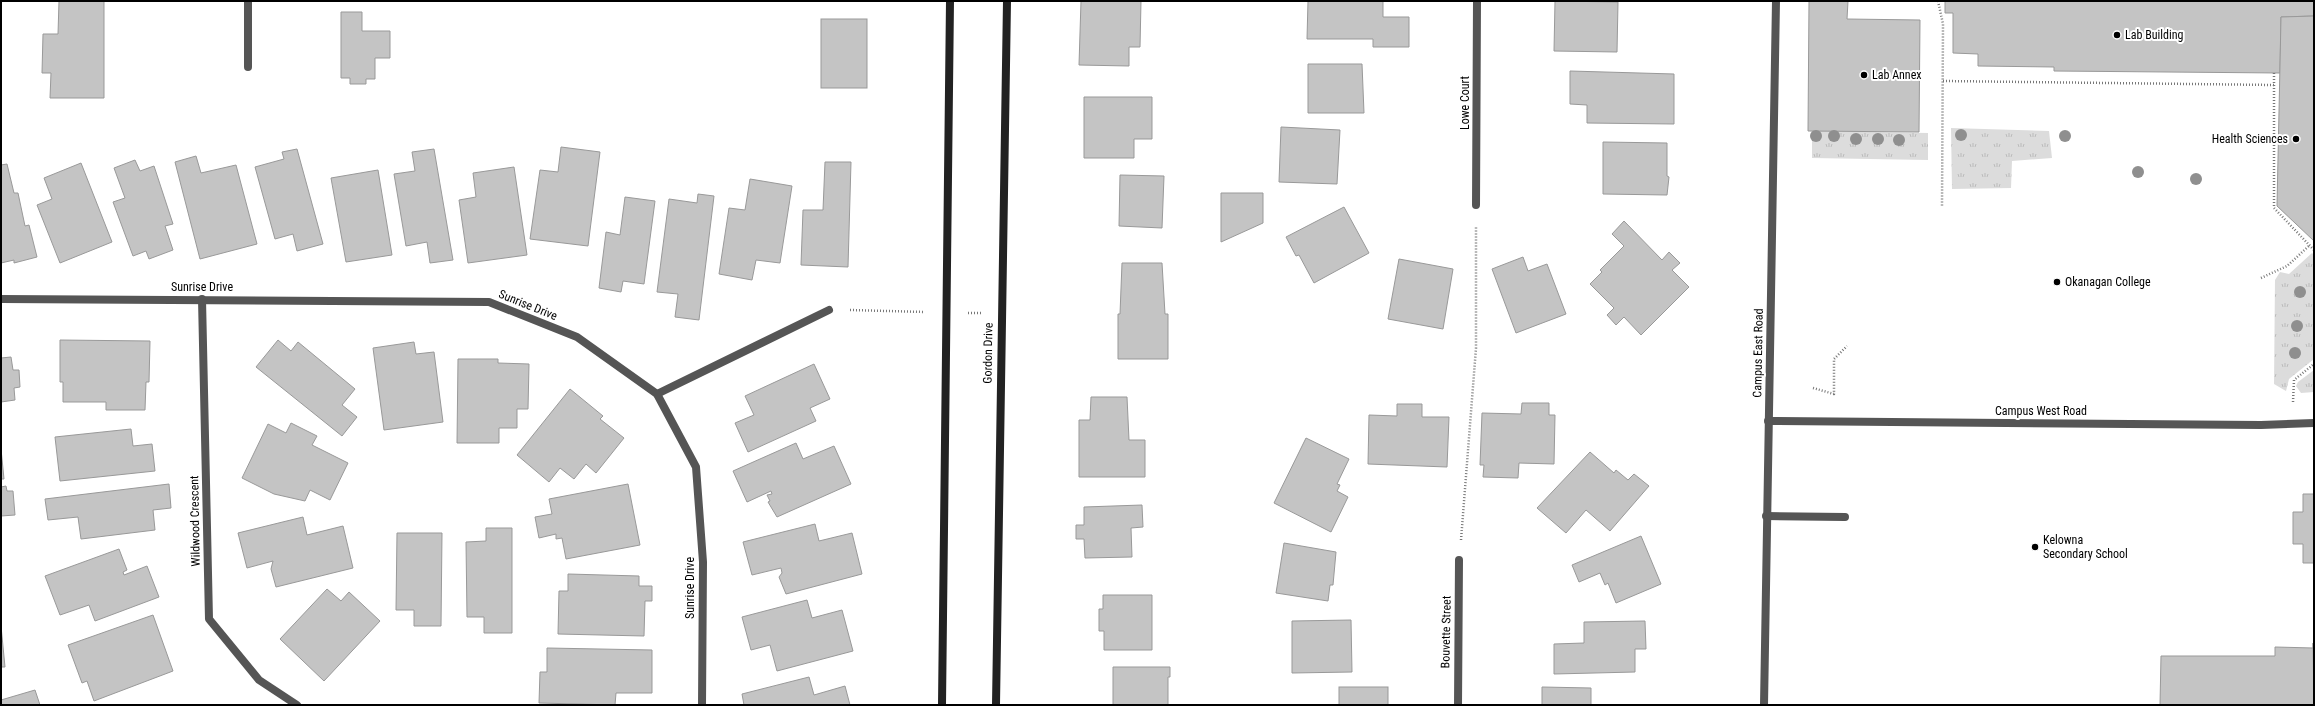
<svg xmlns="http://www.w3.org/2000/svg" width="2315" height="706" viewBox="0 0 2315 706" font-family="'Roboto Condensed',sans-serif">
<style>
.grass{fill:url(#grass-tufts)}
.building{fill:#c4c4c4;stroke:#999}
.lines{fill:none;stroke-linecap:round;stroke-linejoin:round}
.path{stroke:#777;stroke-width:2.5;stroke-dasharray:1 2;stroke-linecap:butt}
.lane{stroke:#555;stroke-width:8}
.street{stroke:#555;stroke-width:8}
.secondary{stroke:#222;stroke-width:8}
.tree{fill:#8f8f8f}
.poi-dot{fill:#000;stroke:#fff;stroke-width:1.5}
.labels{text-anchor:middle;stroke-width:4;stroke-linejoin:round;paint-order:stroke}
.poi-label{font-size:12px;fill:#000;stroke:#fff;text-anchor:start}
.street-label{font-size:12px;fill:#000;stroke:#fff}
</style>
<defs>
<pattern id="grass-tufts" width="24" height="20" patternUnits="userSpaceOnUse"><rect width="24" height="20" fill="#dcdcdc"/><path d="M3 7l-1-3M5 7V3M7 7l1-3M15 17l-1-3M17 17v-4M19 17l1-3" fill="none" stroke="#bbb"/></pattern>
</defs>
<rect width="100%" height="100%" fill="#fff"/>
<g class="grass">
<path d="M1951 128 2049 131 2052 158 2012 161 2011 188 1952 189Z"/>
<path d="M1812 131 1928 133V160L1812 158Z"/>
<path d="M2312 253 2314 255V359L2289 379 2286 391 2274 384 2275 280 2280 272 2289 274Z"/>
<path d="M2314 370V392L2301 393 2296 386 2298 382Z"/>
</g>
<g class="building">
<path d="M59 1H104V98H50L51 73H42L43 34H58Z"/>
<path d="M1081 1H1141L1140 47H1129V66L1079 65Z"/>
<path d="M1308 1H1383V17H1409V47H1373V39H1307Z"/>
<path d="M1555 1 1618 2 1617 52 1554 51Z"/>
<path d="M1809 1H1848L1847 19 1920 20 1919 132 1808 131Z"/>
<path d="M1945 1H2314V16L2281 17 2280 73 2054 71V67L1978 66V54L1953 53V13H1945Z"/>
<path d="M341 12H362V31H390V58H375V79H366V84H350V78H341Z"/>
<path d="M2314 16V241L2277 206 2281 17Z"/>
<rect x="821" y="19" width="46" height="69"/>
<path d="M1308 64H1362L1364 113H1308Z"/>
<path d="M1570 71 1674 74V124L1587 123V105L1570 104Z"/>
<path d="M1084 97H1152V139H1134V158H1084Z"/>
<path d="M1281 127 1340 130 1337 184 1279 182Z"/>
<path d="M1603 142 1667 143V176L1669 177 1667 195 1603 194Z"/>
<path d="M561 147 600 152 588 246 530 239 540 170 558 172Z"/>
<path d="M297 149 323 244 297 251 293 234 275 239 255 167 284 159 282 152Z"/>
<path d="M434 149 453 260 430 263 427 242 406 246 394 174 415 171 412 152Z"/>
<path d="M196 156 201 173 236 165 257 244 200 259 175 162Z"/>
<path d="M135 160 140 171 154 166 173 224 165 226 173 250 149 259 146 251 133 256 113 202 125 198 114 168Z"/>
<path d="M825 162H851L848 267 801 265 803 210H823Z"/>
<path d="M81 163 112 242 60 263 37 205 52 199 44 178Z"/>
<path d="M7 164 14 193H18L25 226 29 225 37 257 14 263V260L1 263V165Z"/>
<path d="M514 167 527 255 468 263 459 200 476 197 473 173Z"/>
<path d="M378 170 392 255 346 262 331 178Z"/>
<path d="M1120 175 1164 176 1162 228 1119 226Z"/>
<path d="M750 179 792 186 780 263 756 260 752 280 719 274 729 208 745 210Z"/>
<path d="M1221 193H1263V223L1221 242Z"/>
<path d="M698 194 714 196 699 320 675 317 678 294 657 292 669 199 697 203Z"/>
<path d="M625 197 655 201 644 284 623 281 621 292 599 288 606 232 620 235Z"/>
<path d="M1344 207 1369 253 1314 283 1299 255 1296 256 1286 237Z"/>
<path d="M1624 221 1662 260 1669 252 1680 263 1672 270 1689 287 1641 335 1624 317 1616 325 1607 315 1614 308 1590 284 1602 272 1600 270 1624 246 1612 234Z"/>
<path d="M1523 257 1528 271 1547 264 1566 314 1516 333 1492 269Z"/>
<path d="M1399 259 1453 269 1443 329 1388 319Z"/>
<path d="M1122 263H1162L1165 314H1168V359H1118V314H1120Z"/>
<path d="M60 340 150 341 149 382H146L145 410H106V402H63V382H60Z"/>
<path d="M278 340 291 351 298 342 355 389 342 405 357 417 342 436 256 367Z"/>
<path d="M414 342 416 354 434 352 443 422 384 430 373 348Z"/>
<path d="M11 357 13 370H19L20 387 14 388 15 400 1 402V358Z"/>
<path d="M458 359H498V363L529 364 528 409H517V428H499V443H457Z"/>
<path d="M814 364 830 399 810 408 816 421 748 452 735 423 754 415 745 396Z"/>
<path d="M570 389 603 416 600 419 624 438 596 473 586 464 574 479 560 468 549 482 517 455Z"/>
<path d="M1091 397H1127L1129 440H1145V477H1079V420H1090Z"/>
<path d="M1522 403H1549V415H1555L1554 464 1519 463 1518 478 1483 477 1484 465H1480L1482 413 1521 414Z"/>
<path d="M1397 404H1422V417H1449L1447 467 1368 464 1369 415 1397 416Z"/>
<path d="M291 423 317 436 312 445 348 463 330 500 310 490 305 501 274 494 242 478 268 424 286 433Z"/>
<path d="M131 429 133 446 152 444 155 471 60 481 55 437Z"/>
<path d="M1306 438 1349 459 1337 484 1340 485 1337 491 1348 497 1331 532 1274 503Z"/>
<path d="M796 443 803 459 834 446 851 484 777 517 768 502 770 501 767 495 772 494 771 491 747 502 733 471Z"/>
<path d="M1 449 4 479H1Z"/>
<path d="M1590 452 1614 473 1616 470 1628 480 1634 474 1649 486 1610 531 1586 510 1566 533 1537 508Z"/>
<path d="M169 484 171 508 153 510 155 530 81 539 78 517 48 520 45 499Z"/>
<path d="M628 484 640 545 566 559 562 538 556 539V534L539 538 535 517 552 514 549 499Z"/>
<path d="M6 486 7 491H13L15 515 1 516V487Z"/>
<path d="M2303 494H2314V563H2303V544H2293V512H2303Z"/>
<path d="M1142 505 1143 527 1131 528 1132 557 1085 558 1084 539H1076V525H1084V507Z"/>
<path d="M303 517 307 535 343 526 353 568 276 587 271 569 273 561 247 568 238 533Z"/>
<path d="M815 524 819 541 852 533 862 574 786 594 779 577 782 573 781 568 752 575 743 542Z"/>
<path d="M486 528H512V633H484V617H467L466 542 486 541Z"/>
<path d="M397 533H442L441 626H414V610H396Z"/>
<path d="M1641 536 1661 584 1616 603 1608 583 1605 585 1600 573 1579 582 1572 565Z"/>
<path d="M1284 543 1336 552 1333 585H1330L1328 601 1276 593Z"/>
<path d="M119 549 127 570 123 572 124 575 147 566 159 597 95 621 89 605 60 615 45 576Z"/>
<path d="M568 574 639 576V586H652V601H645L644 636 558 634 559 591H568Z"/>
<path d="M327 589 341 601 349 592 380 621 324 681 280 639Z"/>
<path d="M1103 595H1152V650H1104V631H1099V609H1103Z"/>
<path d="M807 600 812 618 842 610 853 651 777 671 770 645 751 650 742 617Z"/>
<path d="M153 615 173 671 94 701 87 681 82 683 68 645Z"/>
<path d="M1351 620 1352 672 1292 673V621Z"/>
<path d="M1645 621 1646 649H1635V672L1554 674V644L1584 643V622Z"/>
<path d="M1 626 5 667H1Z"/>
<path d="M2313 643 2314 705H2160L2161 656H2275V647L2313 648Z"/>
<path d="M547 648 652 650V693H616L615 705 539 703 540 672H547Z"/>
<path d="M1113 667H1170V677H1168V705H1113Z"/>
<path d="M809 677 814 695 845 686 850 705H744L742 694Z"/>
<rect x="1339" y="687" width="49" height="18"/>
<path d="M1542 687 1591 688V705H1542Z"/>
<path d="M35 690 40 705H1V700Z"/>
</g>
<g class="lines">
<g class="path">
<path d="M1938 1 1943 24 1942 207"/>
<path d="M2274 73V208L2314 250"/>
<path d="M1943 81 2274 85"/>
<path d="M2261 278 2287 266 2310 245"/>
<path d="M850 310 925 312"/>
<path d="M968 313H981"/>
<path d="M1813 388 1834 394V359L1847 346"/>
<path d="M2293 402 2294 380 2314 364"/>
<path d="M1461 540 1476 348V226"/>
</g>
<g class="lane">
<path d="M657 394 829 310"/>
<path d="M1766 516 1845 517"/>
</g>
<g class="street">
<path d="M248 1V67"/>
<path d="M1476 205 1477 1"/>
<path d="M1 299 489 302 577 337 657 394 696 467 703 562 702 705"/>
<path d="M202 299 209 619 259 680 297 705"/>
<path d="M1768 421 2261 425 2314 423"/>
<path d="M1458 705 1459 560"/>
<path d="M1764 705 1776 1"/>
</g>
<g class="secondary">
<path d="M942 705 950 1"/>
<path d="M996 705 1007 1"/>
</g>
</g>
<g class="tree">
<circle cx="1961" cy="135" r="6"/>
<circle cx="1816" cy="136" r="6"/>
<circle cx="1834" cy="136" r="6"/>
<circle cx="2065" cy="136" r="6"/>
<circle cx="1856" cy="139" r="6"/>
<circle cx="1878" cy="139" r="6"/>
<circle cx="1899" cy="140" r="6"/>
<circle cx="2138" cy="172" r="6"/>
<circle cx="2196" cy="179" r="6"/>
<circle cx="2300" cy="292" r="6"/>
<circle cx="2297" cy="326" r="6"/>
<circle cx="2295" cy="353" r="6"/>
</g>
<g class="poi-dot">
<circle cx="2117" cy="35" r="4"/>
<circle cx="1864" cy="75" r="4"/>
<circle cx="2296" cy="139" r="4"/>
<circle cx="2057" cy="282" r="4"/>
<circle cx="2035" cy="547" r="4"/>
</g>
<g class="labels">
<g class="poi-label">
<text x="2125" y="39">Lab Building</text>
<text x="1872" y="79">Lab Annex</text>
<text x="2288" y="143" text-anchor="end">Health Sciences</text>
<text x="2065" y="286">Okanagan College</text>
<text x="2043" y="544">Kelowna<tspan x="2043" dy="14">Secondary School</tspan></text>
</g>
<g class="street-label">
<text transform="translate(1465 103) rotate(-90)" y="4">Lowe Court</text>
<text x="202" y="291">Sunrise Drive</text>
<text transform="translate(528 305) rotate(22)" y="4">Sunrise Drive</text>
<text transform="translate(988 353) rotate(-89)" y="4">Gordon Drive</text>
<text transform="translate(1758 353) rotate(-89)" y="4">Campus East Road</text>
<text x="2041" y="415">Campus West Road</text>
<text transform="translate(195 521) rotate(-91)" y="4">Wildwood Crescent</text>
<text transform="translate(690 588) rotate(-90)" y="4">Sunrise Drive</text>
<text transform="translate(1446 632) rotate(-89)" y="4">Bouvette Street</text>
</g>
</g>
<rect width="2315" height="706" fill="none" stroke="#000000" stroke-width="4"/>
</svg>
